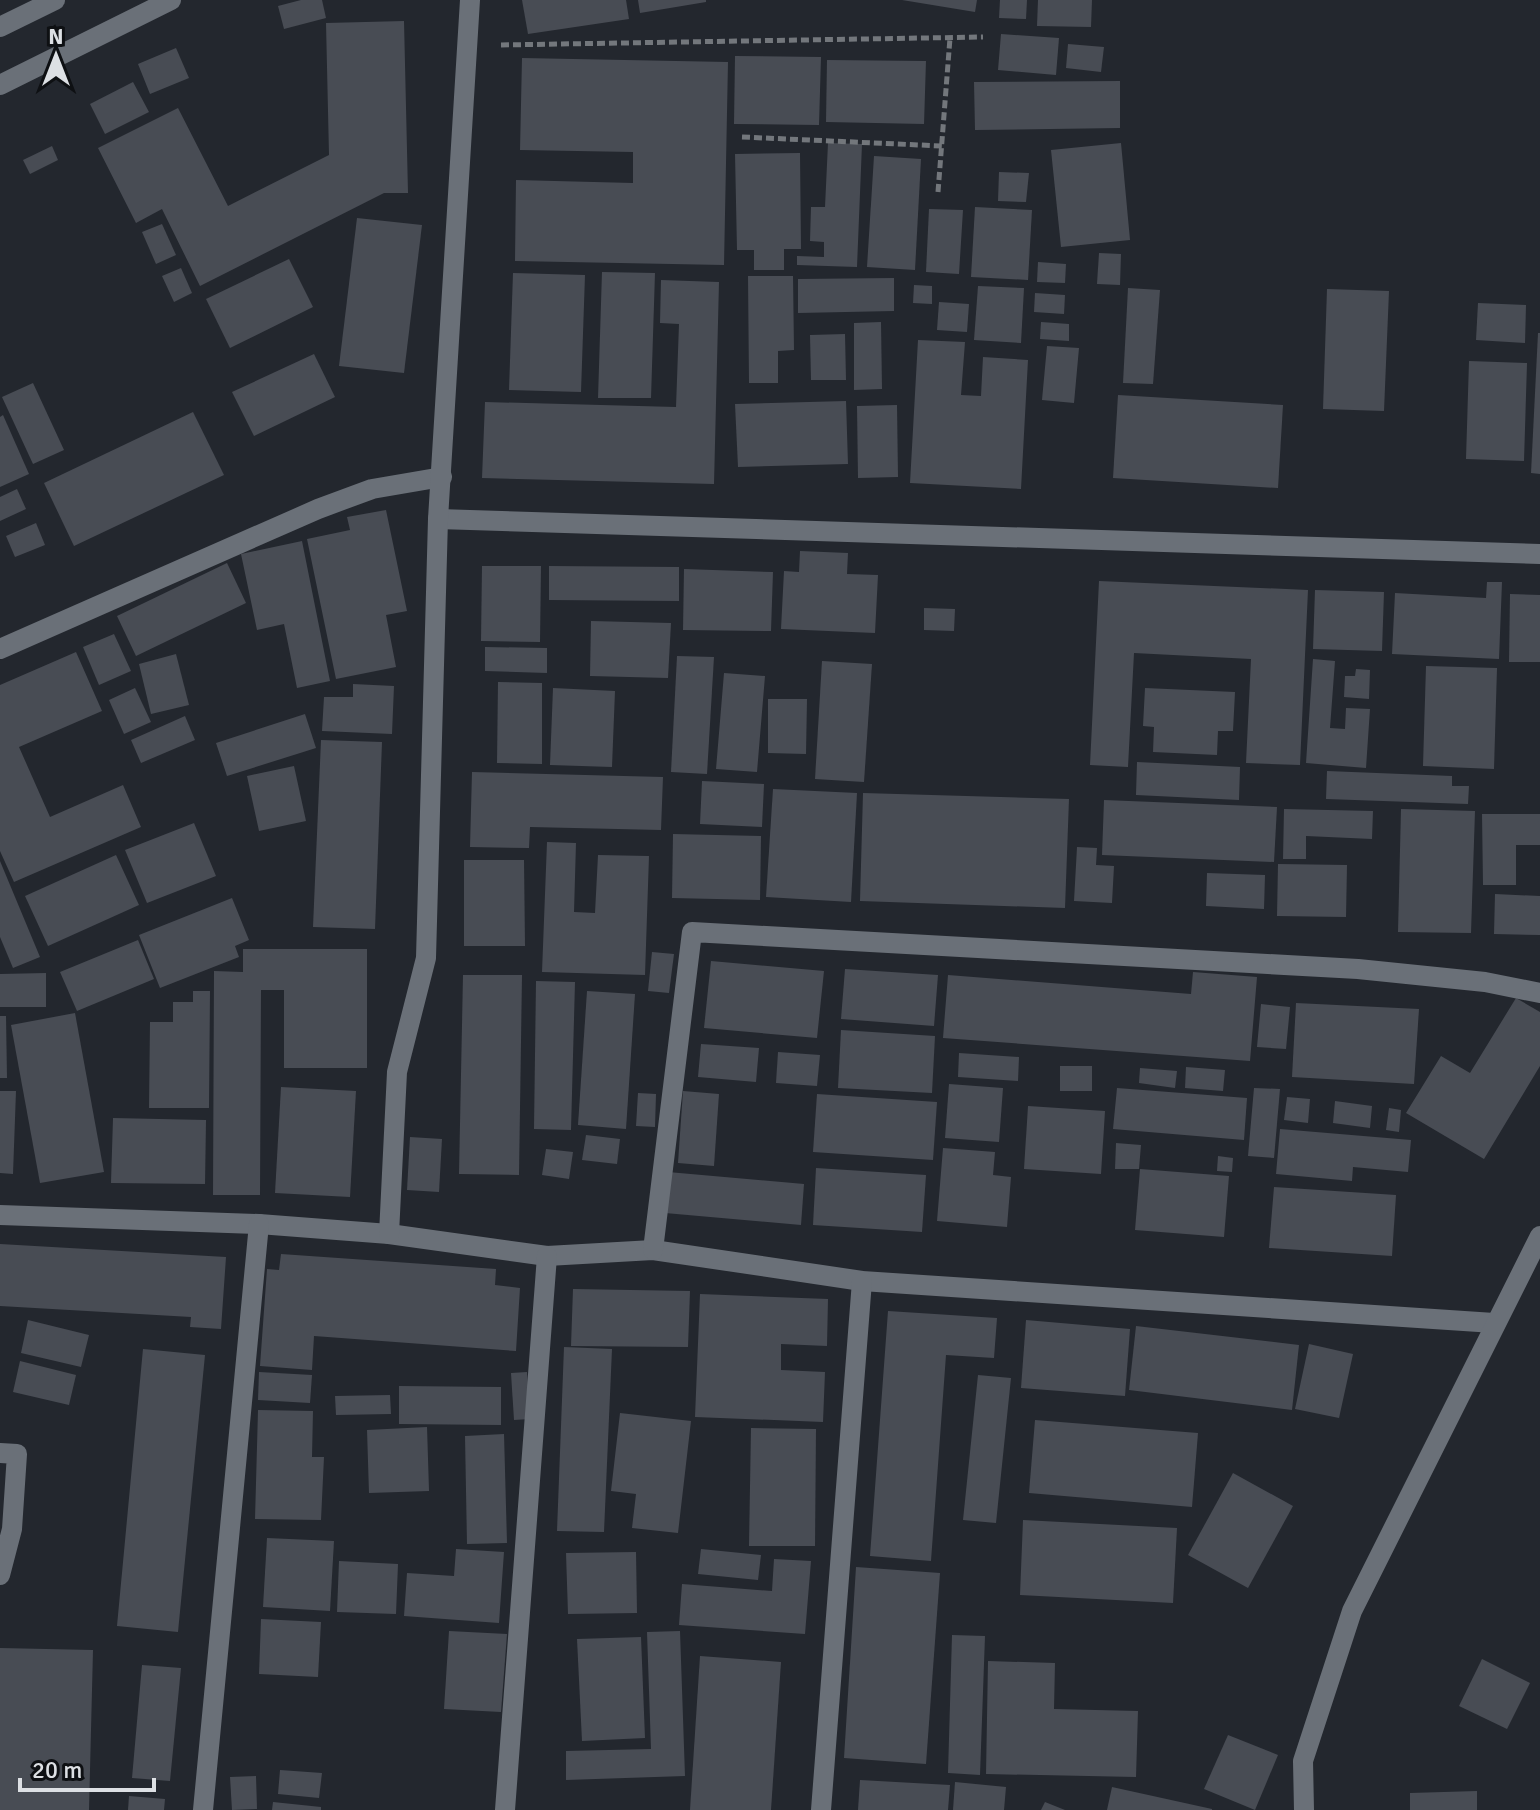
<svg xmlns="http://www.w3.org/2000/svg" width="1540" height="1810" viewBox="0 0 1540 1810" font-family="Signika,sans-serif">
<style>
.building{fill:#484c54}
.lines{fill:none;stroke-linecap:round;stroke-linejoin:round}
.path{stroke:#73777c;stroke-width:5;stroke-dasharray:8 4;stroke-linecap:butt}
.minor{stroke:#6a7078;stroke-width:20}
</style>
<rect width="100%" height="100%" fill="#23272e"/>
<g class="building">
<path d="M301 0H322L326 18 284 29 278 6Z"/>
<path d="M522 0H626L629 19 528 34Z"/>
<path d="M638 0H706V2L640 13Z"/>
<path d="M902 0H977L975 12Z"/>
<path d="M1000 0H1027L1026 19 999 18Z"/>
<path d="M1038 0H1092L1091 27 1037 26Z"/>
<path d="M404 21 408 193H384L200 286 162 209 136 223 98 148 178 108 228 206 329 155 326 23Z"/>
<path d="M1001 34 1059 38 1056 75 998 70Z"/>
<path d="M1068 44 1104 47 1101 72 1066 68Z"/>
<path d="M176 48 189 78 150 94 138 64Z"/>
<path d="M735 56 821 57 819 125 734 124Z"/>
<path d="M522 58 728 62 724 265 515 261 516 180 633 183V152L520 150Z"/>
<path d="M827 60 926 61 924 124 826 122Z"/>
<path d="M1120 81V128L975 130 974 82Z"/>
<path d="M133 82 149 112 105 134 90 104Z"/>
<path d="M828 143 862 144 857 267 797 265V256L824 257V242L810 241 811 207H825Z"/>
<path d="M1121 143 1130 240 1061 247 1051 150Z"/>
<path d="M52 146 58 160 30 174 23 160Z"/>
<path d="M800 153 801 249H784V270H754V250H737L735 154Z"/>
<path d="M874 156 921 159 915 270 867 267Z"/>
<path d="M999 172 1029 173 1026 202 998 201Z"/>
<path d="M975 207 1032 210 1028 280 971 277Z"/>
<path d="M929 209 963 210 959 274 926 272Z"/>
<path d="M357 218 422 225 404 373 339 366Z"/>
<path d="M162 224 176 255 156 264 142 232Z"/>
<path d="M1099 253 1121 254 1120 285 1097 284Z"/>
<path d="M289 259 313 307 230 348 206 299Z"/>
<path d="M1038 262 1066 264 1065 283 1037 282Z"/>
<path d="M181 268 192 293 174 302 162 276Z"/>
<path d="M602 272 655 273 651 398H598Z"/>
<path d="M513 273 585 275 581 392 509 390Z"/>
<path d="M748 276H793L794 350 778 351V383H749Z"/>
<path d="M894 278V311L798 313V279Z"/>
<path d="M661 280 719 282 714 484 482 478 485 402 676 407 679 324 660 323Z"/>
<path d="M914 285 932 286V304L913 303Z"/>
<path d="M978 286 1024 288 1021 343 974 340Z"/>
<path d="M1128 288 1160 290 1153 384 1123 383Z"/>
<path d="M1327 289 1389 291 1384 411 1323 409Z"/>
<path d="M1035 293 1065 295 1064 314 1034 312Z"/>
<path d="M939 302 969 304 967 332 937 330Z"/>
<path d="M1478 303 1526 305 1525 343 1476 340Z"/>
<path d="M881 322 882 389 854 390V323Z"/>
<path d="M1041 322 1069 324V341L1040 339Z"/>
<path d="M1538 333H1540V474L1531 473Z"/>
<path d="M845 334 846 380H811L810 335Z"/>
<path d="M918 340 965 342 961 395 981 396 983 357 1028 360 1021 489 910 483Z"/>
<path d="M1047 346 1079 348 1074 403 1042 400Z"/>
<path d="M314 354 335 397 254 436 232 392Z"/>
<path d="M1469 361 1527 363 1524 461 1466 459Z"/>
<path d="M33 383 64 450 33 464 2 397Z"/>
<path d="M1118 395 1283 405 1278 488 1113 478Z"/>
<path d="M846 401 848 464 738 467 735 404Z"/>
<path d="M897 405 898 477 858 478 857 406Z"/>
<path d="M193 412 224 475 74 546 44 483Z"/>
<path d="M3 415 29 474 0 487V417Z"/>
<path d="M17 489 26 509 0 521V497Z"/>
<path d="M386 510 407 611 386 615 396 667 336 679 307 539 350 530 347 517Z"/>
<path d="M36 523 45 545 15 557 6 536Z"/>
<path d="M302 541 330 681 297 688 284 624 257 630 241 554Z"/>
<path d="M800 551 848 553 847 574 878 575 875 633 781 629 784 571 799 572Z"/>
<path d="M227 563 246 603 136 656 117 616Z"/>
<path d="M482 566H541L540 642 481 641Z"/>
<path d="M549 566 679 567V601L549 600Z"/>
<path d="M684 569 773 572 771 631 683 630Z"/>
<path d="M1099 581 1308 590 1300 765 1246 763 1251 659 1134 653 1128 767 1090 765Z"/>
<path d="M1487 582H1502L1499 659 1392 654 1395 593 1486 598Z"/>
<path d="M1315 590 1384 592 1382 651 1313 649Z"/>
<path d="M1510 594 1540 595V662H1509Z"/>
<path d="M924 608 955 609 954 631 924 630Z"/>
<path d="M591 621 671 623 668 678 590 676Z"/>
<path d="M114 634 131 671 99 685 83 647Z"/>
<path d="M485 647 547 648V673L485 671Z"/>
<path d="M76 652 102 711 19 747 50 817 123 785 141 827 14 882 0 851V685Z"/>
<path d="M176 654 189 705 151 714 139 664Z"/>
<path d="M677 656 714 657 707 774 671 772Z"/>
<path d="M1313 659 1335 661 1330 728 1345 729 1346 708 1370 709 1366 768 1306 763Z"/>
<path d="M822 661 872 664 864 782 815 779Z"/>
<path d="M1426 666 1497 668 1494 769 1423 766Z"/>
<path d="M1356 669 1370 670 1369 699 1344 697 1345 676H1355Z"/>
<path d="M724 673 765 676 757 772 716 769Z"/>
<path d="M498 682 542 683V764L497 763Z"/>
<path d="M353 684 394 686 392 734 322 731 324 697H353Z"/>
<path d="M135 688 151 722 124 734 109 700Z"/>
<path d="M553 688 615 691 612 767 550 765Z"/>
<path d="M1145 688 1235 692 1233 731H1218L1217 755 1153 752 1154 727 1143 726Z"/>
<path d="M768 699H807L806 754 768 753Z"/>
<path d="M305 714 316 748 227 776 216 743Z"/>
<path d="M185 716 195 740 141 763 131 740Z"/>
<path d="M321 740 382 742 375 929 313 927Z"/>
<path d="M1137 762 1240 767 1239 800 1136 795Z"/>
<path d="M294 766 306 821 259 831 247 776Z"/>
<path d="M1327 771 1452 776V786H1469L1468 804 1326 799Z"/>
<path d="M472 772 663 777 661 830 530 827 529 848 470 847Z"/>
<path d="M702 781 764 784 762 827 700 824Z"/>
<path d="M773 789 857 793 851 902 766 897Z"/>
<path d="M863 793 1069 799 1065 908 860 901Z"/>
<path d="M1104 800 1277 807 1274 862 1102 855Z"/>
<path d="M1284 809 1373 811 1372 839 1306 836V859H1283Z"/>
<path d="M1401 809 1475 811 1471 933 1398 932Z"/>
<path d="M1482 814H1540V845H1516V885H1483Z"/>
<path d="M194 823 216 876 147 903 125 850Z"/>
<path d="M673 834 761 836 760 900 672 898Z"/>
<path d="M547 842 576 843 574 912 595 913 598 855 649 856 645 975 542 972Z"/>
<path d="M1077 847 1097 848 1096 865 1114 866 1112 903 1074 901Z"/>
<path d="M116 855 139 905 48 946 25 896Z"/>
<path d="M464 860H524L525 946H464Z"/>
<path d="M0 861 40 957 13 968 0 937Z"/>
<path d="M1278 864 1347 865 1346 917 1277 916Z"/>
<path d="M1207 873 1265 875 1264 909 1206 906Z"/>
<path d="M1495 894 1540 896V935L1494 934Z"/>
<path d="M232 898 249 940 235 946 239 957 160 988 139 935Z"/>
<path d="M138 940 154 979 77 1011 60 972Z"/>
<path d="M243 949H367V1068H284V990H261L260 1195H213L214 971 243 972Z"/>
<path d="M652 952 674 954 669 993 648 991Z"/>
<path d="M711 961 824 971 817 1038 704 1028Z"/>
<path d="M845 969 938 975 934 1026 841 1019Z"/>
<path d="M1193 972 1257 977 1250 1061 943 1038 948 975 1191 994Z"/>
<path d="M46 973V1007H0V974Z"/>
<path d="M463 975H522L519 1175 459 1174Z"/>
<path d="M536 981 575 982 571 1130 534 1129Z"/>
<path d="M193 991H210L209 1108H149L150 1022H173V1002H193Z"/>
<path d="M587 991 635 994 626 1129 578 1125Z"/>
<path d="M1516 998 1540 1012V1066L1484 1159 1406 1113 1441 1056 1470 1073Z"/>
<path d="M1296 1003 1419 1009 1414 1084 1292 1077Z"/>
<path d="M1261 1004 1290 1007 1286 1049 1257 1047Z"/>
<path d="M75 1013 104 1172 40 1183 11 1025Z"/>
<path d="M0 1016H6L7 1078H0Z"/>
<path d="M841 1030 935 1036 932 1093 838 1088Z"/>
<path d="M701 1044 759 1048 756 1082 698 1077Z"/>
<path d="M778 1052 820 1055 817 1086 776 1083Z"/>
<path d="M959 1053 1019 1057 1018 1081 958 1077Z"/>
<rect x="1060" y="1066" width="32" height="25"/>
<path d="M1186 1067 1225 1070 1223 1091 1185 1088Z"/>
<path d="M1140 1068 1177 1071 1175 1088 1139 1083Z"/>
<path d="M949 1084 1003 1088 999 1142 945 1138Z"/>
<path d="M281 1087 356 1091 350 1197 275 1193Z"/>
<path d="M1117 1088 1247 1098 1244 1140 1113 1129Z"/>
<path d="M1254 1088 1280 1089 1274 1158 1248 1156Z"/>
<path d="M0 1091H16L13 1174 0 1173Z"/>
<path d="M683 1091 719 1094 714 1166 678 1163Z"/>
<path d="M638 1093 656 1094 655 1127 636 1126Z"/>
<path d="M817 1094 937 1102 933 1160 813 1152Z"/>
<path d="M1287 1097 1310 1099 1308 1123 1284 1120Z"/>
<path d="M1335 1101 1372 1106 1370 1128 1333 1123Z"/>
<path d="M1028 1106 1105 1111 1101 1174 1024 1169Z"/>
<path d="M1389 1108 1401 1110 1399 1132 1386 1130Z"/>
<path d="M113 1118 206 1120 205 1184 111 1183Z"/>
<path d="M1280 1129 1411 1140 1408 1172 1353 1167 1352 1181 1276 1174Z"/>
<path d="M586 1135 620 1139 617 1164 582 1160Z"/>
<path d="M410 1137 442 1139 439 1192 407 1190Z"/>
<path d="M1116 1143 1141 1145 1139 1169H1115Z"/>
<path d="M943 1148 995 1152 993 1175 1011 1177 1007 1227 937 1221Z"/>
<path d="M546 1149 573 1152 569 1179 542 1175Z"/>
<path d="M1218 1156 1233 1158 1232 1172 1217 1171Z"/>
<path d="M816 1168 926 1175 922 1232 813 1225Z"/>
<path d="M1140 1169 1229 1176 1224 1237 1135 1230Z"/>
<path d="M668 1172 804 1184 801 1225 665 1213Z"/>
<path d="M1274 1187 1396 1195 1392 1256 1269 1248Z"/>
<path d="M0 1244 226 1257 221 1329 190 1327 191 1317 0 1306Z"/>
<path d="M281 1254 496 1269 495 1285 520 1288 516 1351 314 1336 312 1370 260 1366 267 1269 279 1270Z"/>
<path d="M573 1289 690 1291 688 1347 571 1346Z"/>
<path d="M700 1294 828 1299 827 1346 781 1344V1370L825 1372 823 1422 695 1417Z"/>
<path d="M888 1311 997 1318 994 1358 946 1355 931 1561 870 1556Z"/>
<path d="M28 1320 89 1335 81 1367 21 1353Z"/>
<path d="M1026 1320 1130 1329 1125 1396 1021 1388Z"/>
<path d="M1136 1326 1299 1345 1292 1410 1129 1390Z"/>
<path d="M1309 1344 1353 1354 1339 1418 1295 1409Z"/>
<path d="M564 1347 612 1349 604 1532 557 1531Z"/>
<path d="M143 1349 205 1355 178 1632 117 1626Z"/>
<path d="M20 1361 76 1375 69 1405 13 1392Z"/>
<path d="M259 1372 312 1375 310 1403 258 1400Z"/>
<path d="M527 1372 530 1419 514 1420 511 1373Z"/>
<path d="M978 1375 1011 1378 996 1523 963 1520Z"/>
<path d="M399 1386 501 1387V1425L399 1424Z"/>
<path d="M390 1395 391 1414 336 1415 335 1396Z"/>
<path d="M258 1410 313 1411 312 1457H324L321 1520 255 1519Z"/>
<path d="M620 1413 691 1421 678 1533 632 1528 636 1494 611 1491Z"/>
<path d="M1035 1420 1198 1433 1192 1507 1029 1493Z"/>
<path d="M427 1427 429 1491 369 1493 367 1430Z"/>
<path d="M751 1428 816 1429 815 1546H749Z"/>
<path d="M504 1434 507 1543 467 1544 465 1436Z"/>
<path d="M1233 1473 1293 1506 1248 1588 1188 1555Z"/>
<path d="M1023 1520 1177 1528 1173 1603 1020 1595Z"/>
<path d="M267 1538 334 1541 330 1611 263 1607Z"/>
<path d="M456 1549 504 1552 499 1623 404 1616 407 1573 454 1576Z"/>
<path d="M701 1549 761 1555 758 1580 698 1574Z"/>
<path d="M636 1552 637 1613 568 1614 566 1553Z"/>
<path d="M774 1559 811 1561 805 1634 679 1625 682 1584 772 1591Z"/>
<path d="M339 1561 398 1564 396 1614 337 1612Z"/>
<path d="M856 1567 940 1573 926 1764 844 1758Z"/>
<path d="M261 1619 321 1622 318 1677 259 1674Z"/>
<path d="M449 1631 507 1634 501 1712 444 1709Z"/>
<path d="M680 1631 685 1776 566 1780V1751L651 1749 647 1632Z"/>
<path d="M952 1635 985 1636 980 1775 948 1773Z"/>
<path d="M641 1637 645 1738 582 1741 577 1639Z"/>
<path d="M0 1648 93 1650 89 1810H0Z"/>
<path d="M700 1656 781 1662 771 1810H690Z"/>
<path d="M1482 1659 1530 1683 1507 1729 1459 1706Z"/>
<path d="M988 1661 1055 1663 1054 1709 1138 1711 1136 1777 986 1774Z"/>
<path d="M142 1665 181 1668 170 1781 132 1778Z"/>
<path d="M1228 1735 1278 1755 1255 1810 1204 1789Z"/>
<path d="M280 1770 322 1773 319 1798 278 1794Z"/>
<path d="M256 1776 257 1809 232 1810 230 1777Z"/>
<path d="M860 1780 950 1785 948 1810H858Z"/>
<path d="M955 1782 1006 1787 1004 1810H953Z"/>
<path d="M1112 1787 1212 1809V1810H1107Z"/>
<path d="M1477 1791V1810H1410V1793Z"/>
<path d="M129 1796 165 1799 164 1810H128Z"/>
<path d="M273 1802 321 1807V1810H272Z"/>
<path d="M1045 1802 1065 1810H1041Z"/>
</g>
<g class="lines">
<g class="path">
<path d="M501 45 983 37"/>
<path d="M742 137 942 146"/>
<path d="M938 192 950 38"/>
</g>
<g class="minor">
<path d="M0 27 55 0"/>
<path d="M0 85 171 0"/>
<path d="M438 519 1540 554"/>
<path d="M0 649 318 509 372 489 442 477"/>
<path d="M0 1215 259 1224 389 1234 547 1256 653 1250 862 1281 1494 1323"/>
<path d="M389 1234 397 1072 426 958 438 519 470 0"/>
<path d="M653 1250 692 932 1358 969 1485 982 1540 993"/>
<path d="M0 1453 17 1454 12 1529 0 1575"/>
<path d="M203 1810 259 1224"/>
<path d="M505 1810 547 1256"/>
<path d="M821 1810 862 1281"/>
<path d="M1304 1810 1303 1761 1352 1611 1540 1236"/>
</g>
</g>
<g transform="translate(56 56)" stroke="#0e1013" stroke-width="6" paint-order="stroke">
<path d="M0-6L14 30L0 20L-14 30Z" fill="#dde0e4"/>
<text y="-12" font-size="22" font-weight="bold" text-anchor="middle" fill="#dde0e4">N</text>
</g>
<path d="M20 1778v12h134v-12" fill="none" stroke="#dde0e4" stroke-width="4"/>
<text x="32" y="1778" font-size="24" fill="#dde0e4" stroke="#0e1013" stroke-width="6" paint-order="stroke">20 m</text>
</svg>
